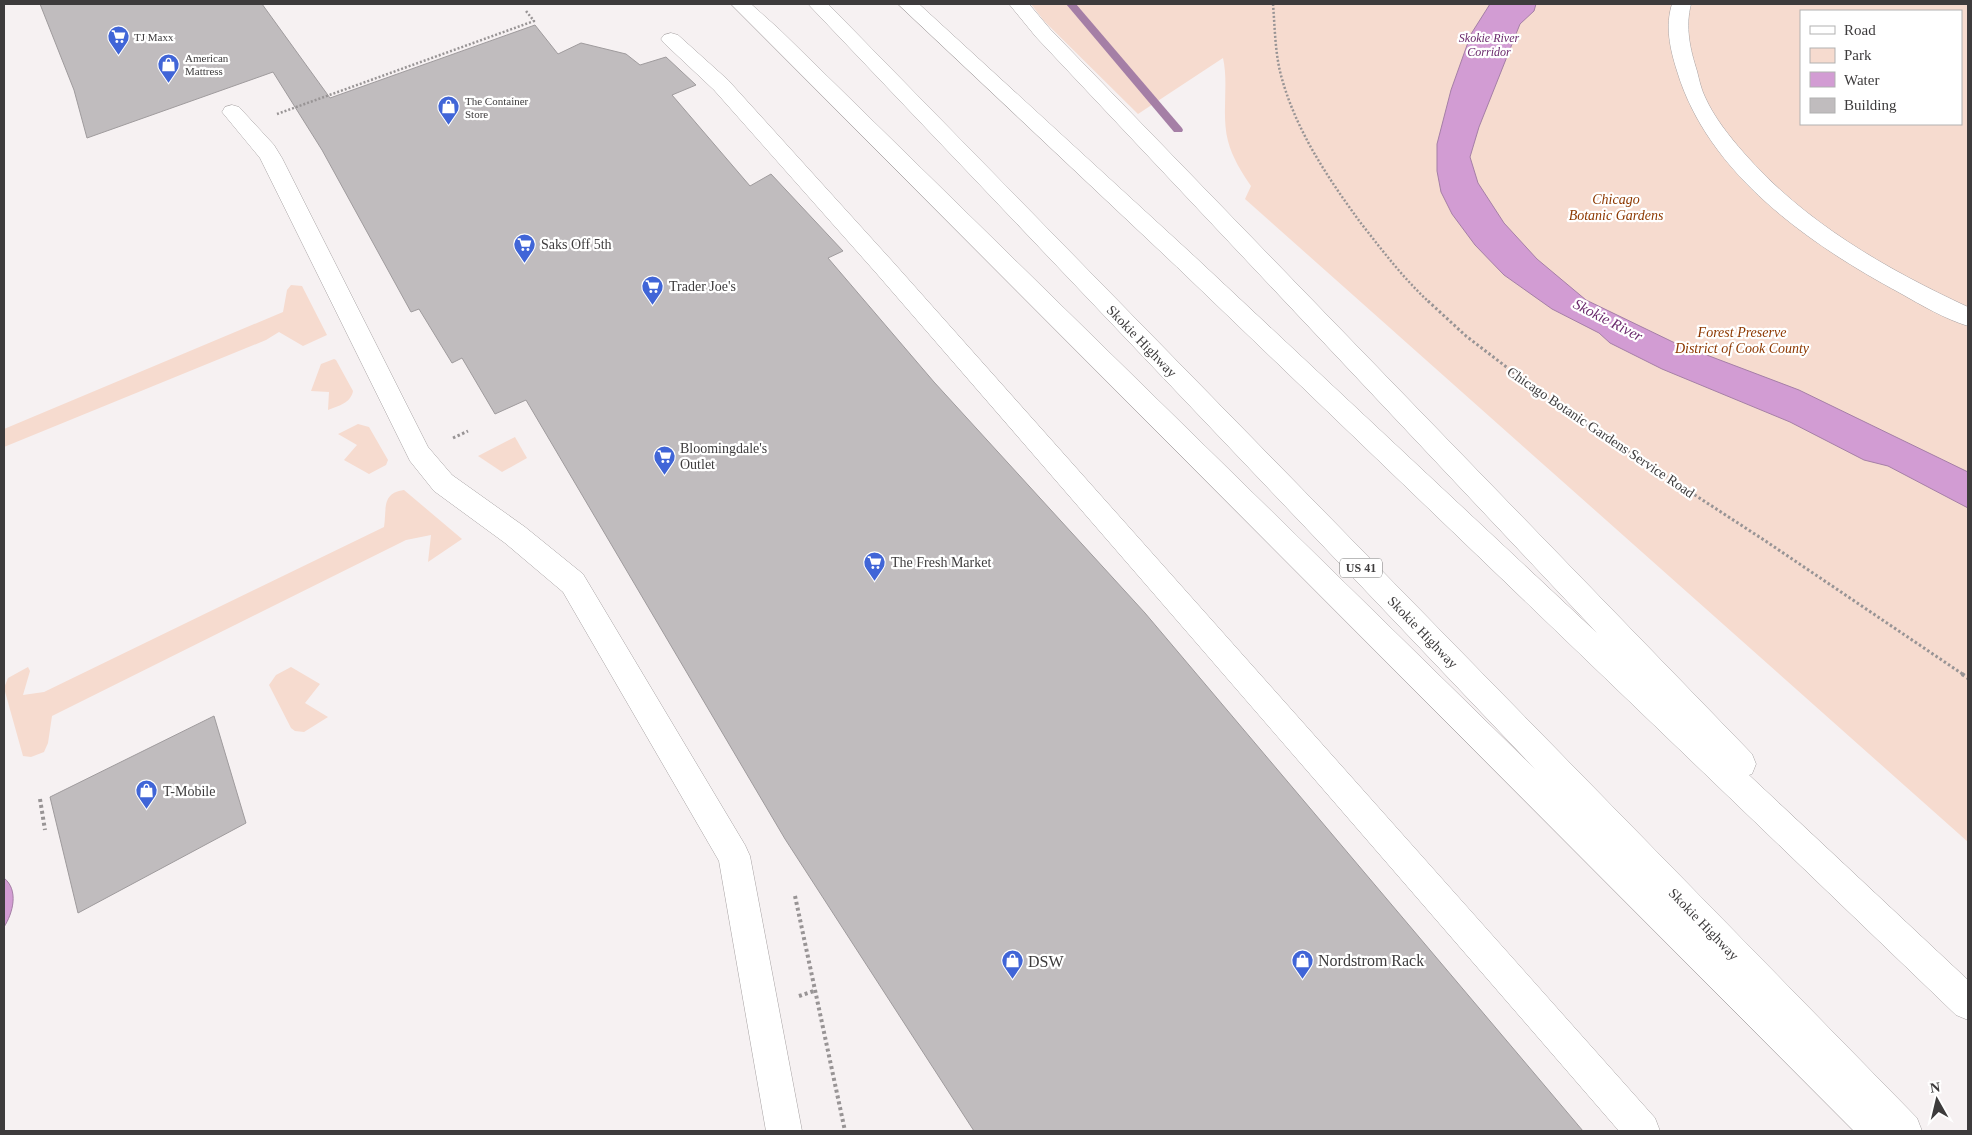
<svg xmlns="http://www.w3.org/2000/svg" width="1972" height="1135" viewBox="0 0 1972 1135" font-family="Georgia,serif">
<style>
.green{fill:#f6dbcf;fill-rule:evenodd}
.water{fill:#d29cd3;stroke:#a57fa6}
.lines{fill:none;stroke-linecap:round;stroke-linejoin:round}
.stream{fill:#a57fa6;fill-rule:evenodd}
.building{fill:#c0bcbe;stroke:#9f9b9d}
.minor-casing{stroke:#a7a2a3;stroke-width:1}
.highway-casing{stroke:#a7a2a3;stroke-width:1}
.path-far2{stroke:#989495;stroke-width:2.5;stroke-dasharray:2 2;stroke-linecap:butt}
.path-far1{stroke:#989495;stroke-width:3;stroke-dasharray:2.5 2.5;stroke-linecap:butt}
.path{stroke:#989495;stroke-width:4;stroke-dasharray:3 3;stroke-linecap:butt}
.minor{fill:#fff;fill-rule:evenodd}
.highway{fill:#fff;fill-rule:evenodd}
.labels{text-anchor:middle;stroke-width:4.5;stroke-linejoin:round;paint-order:stroke}
.far-poi-label{font-size:11px;fill:#3d3b3c;stroke:#fff;text-anchor:start}
.far-water-label{font-size:12px;font-style:italic;fill:#6a296c;stroke:#fff}
.shield{fill:#fff;stroke:#777676;stroke-width:1}
.shield-label{font-size:12px;font-weight:bold;fill:#3d3b3c}
.park-label{font-size:14px;font-style:italic;fill:#8d3800;stroke:#fff}
.poi-label{font-size:14px;fill:#3d3b3c;stroke:#fff;text-anchor:start}
.street-label{font-size:14px;fill:#3d3b3c;stroke:#fff}
.water-label{font-size:15px;font-style:italic;fill:#6a296c;stroke:#fff}
.near-poi-label{font-size:16px;fill:#3d3b3c;stroke:#fff;text-anchor:start}
</style>
<rect width="100%" height="100%" fill="#f6f1f2"/>
<g class="green">
<path d="M1031 4H1968V842L1245 199 1251 186C1242 173 1232 157 1228 141 1221 114 1229 85 1223 58L1138 114 1044 21ZM1801 11H1961V124H1801Z"/>
<path d="M291 285 302 286 327 335 303 346 279 332 266 340 4 447V429L283 312 287 290Z"/>
<path d="M334 359 336 360 353 391C351 403 338 406 328 410L329 392 311 391 321 364Z"/>
<path d="M358 424 369 427 388 460 386 465 369 474 344 460 357 445 338 434Z"/>
<path d="M515 437 527 458 502 472 478 456Z"/>
<path d="M404 490 462 539 428 562 431 535 406 540 52 716 48 743 44 752 31 757 23 756 4 688 8 678 28 667 30 671 23 695 44 692 384 527C387 509 381 493 404 490Z"/>
<path d="M291 667 320 684 305 703 328 717 304 732 295 731 291 728 269 685 276 675Z"/>
</g>
<g class="water">
<path d="M1490 4H1536L1534 11 1520 24 1479 127 1470 157 1478 183 1504 223 1537 259 1586 300 1675 343 1799 390 1968 472V508L1888 466 1864 460 1790 422 1662 369 1610 343 1599 333 1552 309 1504 275 1475 245 1452 214 1441 192 1437 171V144L1451 90 1471 34Z"/>
<path d="M4 878C19 890 13 913 4 927Z"/>
</g>
<g class="lines">
<path class="stream" d="M1066 4H1076L1182 128 1183 130 1182 132H1174Z"/>
</g>
<g class="building">
<path d="M40 4H262L330 98 535 25 558 54 581 43 626 54 640 65 666 57 696 85 672 95 750 186 771 174 843 251 828 258 934 382 1145 613 1583 1131H974L785 839 526 400 495 414 462 358 452 363 419 309 411 312 322 150 273 72 87 138 74 90Z"/>
<path d="M214 716 246 823 78 913 50 797Z"/>
</g>
<g class="lines">
<defs>
<g id="minor">
<path d="M1672 4H1691C1685 27 1690 49 1697 71 1699 79 1701 89 1705 97 1714 117 1729 136 1744 153 1804 222 1886 269 1968 307V326C1945 319 1921 305 1900 293 1809 244 1708 174 1677 71 1670 49 1665 26 1672 4Z"/>
<path d="M671 33 678 35 728 80 893 262 1655 1118 1660 1131H1619L877 274 714 90 664 43 661 39 664 35Z"/>
<path d="M232 105 239 107 274 145 282 158 428 447 452 475 525 527 583 574 745 845 750 856 802 1131H766L719 861 563 592 505 543 434 491 410 461 260 158 222 112 225 107Z"/>
</g>
<g id="highway">
<path d="M731 4H751L779 29 1535 769 808 4H828L1917 1118 1922 1131H1854Z"/>
<path d="M898 4H919L1193 255 1597 633 1036 37 1009 4H1029L1050 29 1752 754 1756 764 1752 774 1749 775 1968 980V1020L1956 1015 1177 267Z"/>
</g>
</defs>
<use href="#minor" class="minor-casing"/>
<use href="#highway" class="highway-casing"/>
<g class="path-far2">
<path d="M1273 4C1275 29 1275 55 1282 79 1297 132 1328 178 1360 222 1382 250 1403 278 1429 302"/>
<path d="M277 114 534 21 526 11"/>
</g>
<g class="path-far1">
<path d="M1428 301 1466 336 1552 402 1764 540 1964 675"/>
<path d="M453 438 468 431"/>
</g>
<g class="path">
<path d="M1962 674 1968 678"/>
<path d="M40 799 45 830"/>
<path d="M795 896 845 1131"/>
<path d="M799 996 814 991"/>
</g>
<use href="#minor" class="minor"/>
<use href="#highway" class="highway"/>
</g>
<defs>
<symbol id="supermarket-pin" viewBox="-11 -11 22 30"><path d="M0 17L-7.5 6A9.5 9.5 0 1 1 7.5 6Z" fill="#4065d7" stroke="#fff"/><path d="M-6-5.5h2.5l.6 2H6L4.5 2H-2.5L-4.4-4H-6ZM-1.5 3.2a1.3 1.3 0 1 0 .1 0ZM3 3.2a1.3 1.3 0 1 0 .1 0Z" fill="#fff"/></symbol>
<symbol id="shop-pin" viewBox="-11 -11 22 30"><path d="M0 17L-7.5 6A9.5 9.5 0 1 1 7.5 6Z" fill="#4065d7" stroke="#fff"/><path d="M-5-2.5h2.3a2.7 3.5 0 0 1 5.4 0H5L5.5 6h-11ZM-1.5-2.5h3a1.5 2.3 0 0 0-3 0Z" fill="#fff"/></symbol>
</defs>
<g fill-rule="evenodd">
<use href="#supermarket-pin" x="106" y="24" width="25" height="34"/>
<use href="#shop-pin" x="156" y="52" width="25" height="34"/>
<use href="#shop-pin" x="436" y="94" width="25" height="34"/>
<use href="#supermarket-pin" x="512" y="232" width="25" height="34"/>
<use href="#supermarket-pin" x="640" y="274" width="25" height="34"/>
<use href="#supermarket-pin" x="652" y="444" width="25" height="34"/>
<use href="#supermarket-pin" x="862" y="550" width="25" height="34"/>
<use href="#shop-pin" x="134" y="778" width="25" height="34"/>
<use href="#shop-pin" x="1290" y="948" width="25" height="34"/>
<use href="#shop-pin" x="1000" y="948" width="25" height="34"/>
</g>
<g class="labels">
<g class="far-poi-label">
<text x="134" y="41">TJ Maxx</text>
<text x="185" y="62">American<tspan x="185" dy="13">Mattress</tspan></text>
<text x="465" y="105">The Container<tspan x="465" dy="13">Store</tspan></text>
</g>
<g class="far-water-label">
<text x="1489" y="42">Skokie River<tspan x="1489" dy="14">Corridor</tspan></text>
</g>
<rect class="shield" x="1340" y="558.5" width="42" height="19" rx="4"/>
<g class="shield-label">
<text x="1361" y="572">US 41</text>
</g>
<g class="park-label">
<text x="1616" y="204">Chicago<tspan x="1616" dy="16">Botanic Gardens</tspan></text>
<text x="1742" y="337">Forest Preserve<tspan x="1742" dy="16">District of Cook County</tspan></text>
</g>
<g class="poi-label">
<text x="541" y="249">Saks Off 5th</text>
<text x="669" y="291">Trader Joe's</text>
<text x="680" y="453">Bloomingdale's<tspan x="680" dy="16">Outlet</tspan></text>
<text x="891" y="567">The Fresh Market</text>
<text x="163" y="796">T-Mobile</text>
</g>
<g class="street-label">
<text transform="translate(1142 341) rotate(46)" y="5">Skokie Highway</text>
<text transform="translate(1601 432) rotate(34)" y="5">Chicago Botanic Gardens Service Road</text>
<text transform="translate(1423 632) rotate(46)" y="5">Skokie Highway</text>
<text transform="translate(1704 924) rotate(46)" y="5">Skokie Highway</text>
</g>
<g class="water-label">
<text transform="translate(1608 320) rotate(27)" y="5">Skokie River</text>
</g>
<g class="near-poi-label">
<text x="1318" y="966">Nordstrom Rack</text>
<text x="1028" y="967">DSW</text>
</g>
</g>
<rect width="1972" height="1135" fill="none" stroke="#3d3b3c" stroke-width="10"/>
<rect x="1800" y="10" width="162" height="115" fill="#ffffff" stroke="#b1b1b1"/>
<rect x="1810" y="26" width="25" height="8" fill="#ffffff" stroke="#b1b1b1"/>
<text x="1844" y="35" font-size="15" fill="#3d3b3c">Road</text>
<rect x="1810" y="48" width="25" height="15" fill="#f6dbcf" stroke="#b1b1b1"/>
<text x="1844" y="60" font-size="15" fill="#3d3b3c">Park</text>
<rect x="1810" y="72" width="25" height="15" fill="#d29cd3" stroke="#b1b1b1"/>
<text x="1844" y="85" font-size="15" fill="#3d3b3c">Water</text>
<rect x="1810" y="98" width="25" height="15" fill="#c0bcbe" stroke="#b1b1b1"/>
<text x="1844" y="110" font-size="15" fill="#3d3b3c">Building</text>
<g transform="translate(1937 1100) rotate(352)" stroke="#ffffff" stroke-width="4" paint-order="stroke">
<path d="M0-4L9 19L0 12L-9 19Z" fill="#3d3b3c"/>
<text y="-8" font-size="14" font-weight="bold" text-anchor="middle" fill="#3d3b3c">N</text>
</g>
</svg>
